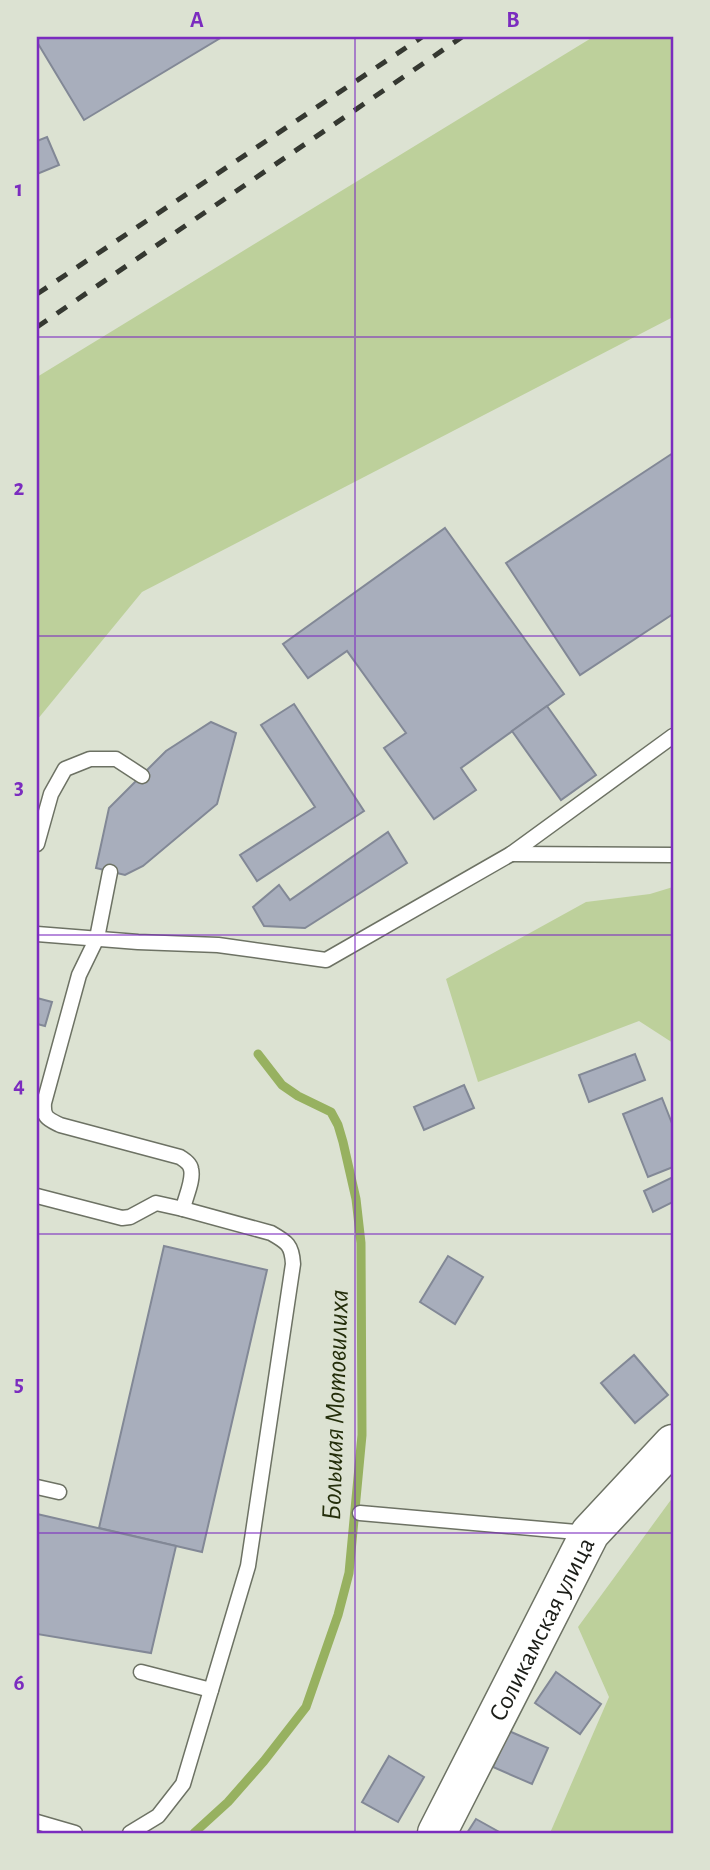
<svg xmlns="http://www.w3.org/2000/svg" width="710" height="1870" viewBox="0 0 710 1870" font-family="'Alegreya Sans',sans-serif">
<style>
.green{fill:#bdd09b}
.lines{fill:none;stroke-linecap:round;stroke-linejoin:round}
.stream{stroke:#97b160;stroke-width:9}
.building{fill:#a8aebc;stroke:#828896;stroke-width:2}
.lane-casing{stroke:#6d7264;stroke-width:17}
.primary-casing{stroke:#6d7264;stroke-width:41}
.lane{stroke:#fff;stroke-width:14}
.primary{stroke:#fff;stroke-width:38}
.rail{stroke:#353831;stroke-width:5;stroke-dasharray:12 12;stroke-linecap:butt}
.grid{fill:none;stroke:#7b2cbf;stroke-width:2;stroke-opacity:0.55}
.labels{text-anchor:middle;stroke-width:5;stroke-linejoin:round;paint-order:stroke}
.street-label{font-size:26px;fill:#1b1d18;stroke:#dce2d2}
.water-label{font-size:28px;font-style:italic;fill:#242e0b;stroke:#dce2d2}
.neatline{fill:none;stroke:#7b2cbf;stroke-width:2.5}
.grid-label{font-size:23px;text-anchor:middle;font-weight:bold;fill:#7b2cbf}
</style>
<rect width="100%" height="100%" fill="#dce2d2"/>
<g class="green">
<path d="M593 37H673V317L142 592 37 720V377Z"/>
<path d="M673 887V1043L639 1021 478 1082 446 979 586 902 650 894Z"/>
<path d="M673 1497V1833H550L609 1697 578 1627Z"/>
</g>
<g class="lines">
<path class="stream" d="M194 1833 228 1802 264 1761 306 1707 338 1615 349 1573 362 1435 361 1243 356 1199 343 1142 338 1125 331 1112 298 1096 282 1085 258 1054"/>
</g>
<g class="building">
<path d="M37 37H222L84 120 37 42Z"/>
<path d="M47 137 59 165 37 174V141Z"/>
<path d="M673 453V614L580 675 506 563Z"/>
<path d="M445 528 564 694 461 768 476 790 434 819 384 748 406 733 347 651 308 678 283 644Z"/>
<path d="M294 704 364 811 257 881 240 855 315 807 261 725Z"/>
<path d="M547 706 596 775 561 800 512 731Z"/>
<path d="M211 722 236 733 217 804 143 866 125 875 96 868 109 808 166 751Z"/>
<path d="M388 832 407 863 305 928 264 926 253 907 279 885 290 900Z"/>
<path d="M37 998 52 1002 45 1026 37 1024Z"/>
<path d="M635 1054 645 1080 589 1102 579 1075Z"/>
<path d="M464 1085 474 1108 424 1130 414 1107Z"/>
<path d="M662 1098 673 1126V1167L648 1177 623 1114Z"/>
<path d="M673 1177V1202L653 1212 644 1191Z"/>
<path d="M164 1246 267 1270 202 1552 99 1528Z"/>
<path d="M448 1256 483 1277 455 1324 420 1302Z"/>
<path d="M634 1355 668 1395 635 1423 601 1383Z"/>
<path d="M37 1514 176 1546 151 1653 37 1634Z"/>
<path d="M556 1672 601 1704 580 1734 535 1703Z"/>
<path d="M509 1731 548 1748 532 1784 493 1767Z"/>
<path d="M389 1756 424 1777 398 1822 362 1802Z"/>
<path d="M476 1819 501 1833H467Z"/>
</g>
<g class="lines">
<defs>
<g id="lane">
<path d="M37 844 51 794 65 769 90 759H116L142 776"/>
<path d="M511 854 673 855"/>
<path d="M37 934 138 942 218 945 326 960 511 854 673 736"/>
<path d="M37 1196 122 1218 130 1217 156 1203 183 1209C185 1198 194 1180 191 1169 190 1163 184 1160 180 1157L60 1125C48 1119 43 1118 44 1103L79 975 97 938 110 872"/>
<path d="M37 1487 59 1492"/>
<path d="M360 1513 588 1533"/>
<path d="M141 1672 211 1690"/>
<path d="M37 1822 75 1833"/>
<path d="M130 1833 158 1816 183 1784 248 1566 293 1264C292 1245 287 1242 271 1233L183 1209"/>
</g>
<g id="primary">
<path id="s1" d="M437 1833 590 1533 673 1444"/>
</g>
</defs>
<use href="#lane" class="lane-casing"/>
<use href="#primary" class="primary-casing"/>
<use href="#lane" class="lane"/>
<use href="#primary" class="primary"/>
<g class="rail">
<path d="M37 294 422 37"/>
<path d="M37 327 462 37"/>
</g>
</g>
<path class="grid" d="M355 37V1833M37 337H673M37 636H673M37 935H673M37 1234H673M37 1533H673"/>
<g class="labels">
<g class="street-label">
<text dy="9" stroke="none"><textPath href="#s1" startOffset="229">Соликамская улица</textPath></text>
</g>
<g class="water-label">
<text transform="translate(334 1405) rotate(-88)" y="10">Большая Мотовилиха</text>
</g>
</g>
<rect width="710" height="1870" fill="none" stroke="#dce2d2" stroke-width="77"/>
<rect x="38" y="38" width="634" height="1794" class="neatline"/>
<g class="grid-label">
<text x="197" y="27">A</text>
<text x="513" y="27">B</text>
<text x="19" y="196">1</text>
<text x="19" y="495">2</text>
<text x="19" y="794">3</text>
<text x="19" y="1092">4</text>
<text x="19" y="1391">5</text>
<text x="19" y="1690">6</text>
</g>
</svg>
